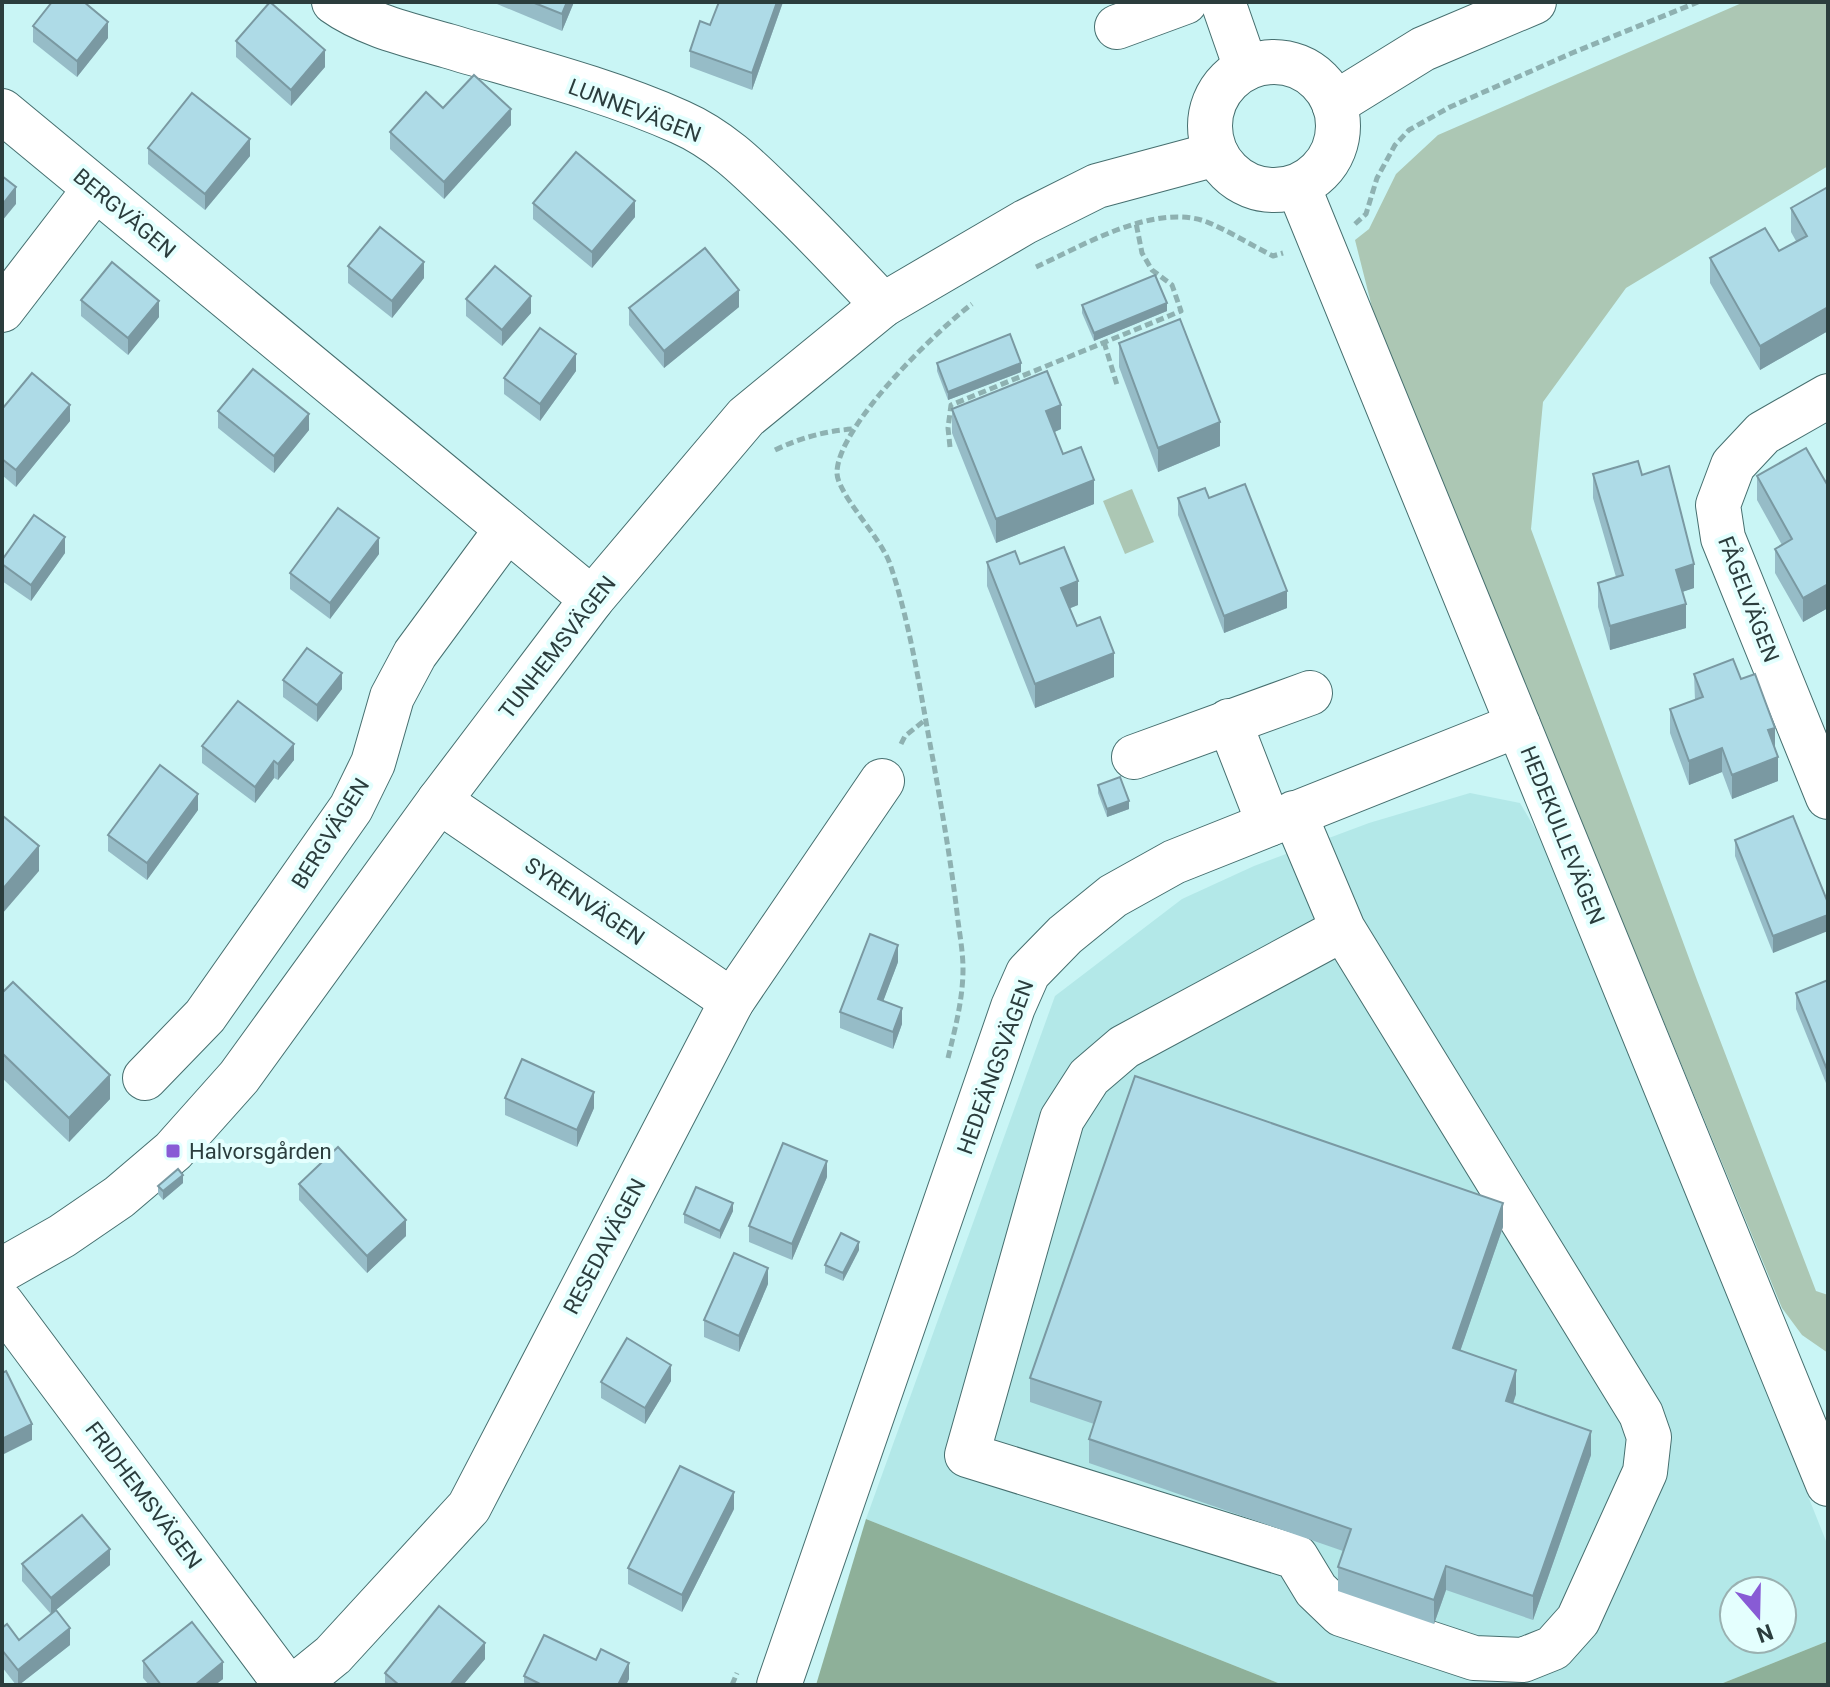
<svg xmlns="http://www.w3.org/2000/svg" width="1830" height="1687" viewBox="0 0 1830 1687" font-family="Roboto,sans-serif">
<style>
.built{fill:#b3e8e8;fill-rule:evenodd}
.green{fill:#acc7b4}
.forest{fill:#8eb099}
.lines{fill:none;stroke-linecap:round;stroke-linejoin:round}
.minor-casing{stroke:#466f6f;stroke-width:46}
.path{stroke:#8eb1b1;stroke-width:5;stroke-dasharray:8 4;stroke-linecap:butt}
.minor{stroke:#fff;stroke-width:44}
.wall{fill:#96bcc7}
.shaded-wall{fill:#7a99a2}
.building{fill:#aedbe7;stroke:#7a99a2;stroke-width:2}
.poi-dot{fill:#885bd5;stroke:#e4fffe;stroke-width:3}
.labels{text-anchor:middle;stroke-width:8;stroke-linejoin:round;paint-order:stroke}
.street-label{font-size:22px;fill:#2b3d3d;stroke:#e4fffe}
.poi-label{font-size:22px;fill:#2b3d3d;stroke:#e4fffe;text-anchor:start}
</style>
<rect width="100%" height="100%" fill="#c9f5f5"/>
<path class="built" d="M1470 793 1520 803 1555 863 1828 1546V1641L1718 1685H1283L866 1519 1055 996 1182 899 1254 866 1369 823ZM1734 1591H1782V1639H1734Z"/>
<g class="green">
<path d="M1744 2H1828V166L1626 288 1543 402 1531 529 1697 980 1816 1291 1828 1295V1353L1802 1335 1782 1308 1377 327 1355 240 1369 229 1396 174 1438 135Z"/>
<path d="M1132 489 1154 542 1125 554 1103 501Z"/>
</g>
<g class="forest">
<path d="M866 1519 1283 1685H816Z"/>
<path d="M1828 1641V1685H1718Z"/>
</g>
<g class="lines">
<defs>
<g id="minor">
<path d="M334 2C366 25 410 35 448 46 525 69 606 89 680 122 723 141 752 172 785 204 819 237 851 271 883 305"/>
<path d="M1223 2 1246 68"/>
<path d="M1117 27 1185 2"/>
<circle cx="1274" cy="126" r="64"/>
<path d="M1334 104 1423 49 1534 2"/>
<path d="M2 111 592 599"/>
<path d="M1298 186 1828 1484"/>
<path d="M2 310 95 189"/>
<path d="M1828 396 1763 433 1733 465 1718 505 1723 538 1828 797"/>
<path d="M1229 721 1269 824"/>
<path d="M1134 757 1310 693"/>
<path d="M439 801 732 1001"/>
<path d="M1294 813 1343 929 1124 1047 1089 1077 1062 1119 967 1455 1296 1557 1316 1590 1341 1614 1474 1658 1523 1660 1553 1648 1578 1620 1645 1472 1649 1437 1641 1414 1343 929"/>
<path d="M145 1078 205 1016 351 808 373 763 392 697 415 654 507 529"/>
<path d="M2 1270 62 1236 119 1197 173 1151 239 1077 439 801 592 599 746 417 883 305 1025 222 1097 186 1216 154"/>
<path d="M2 1304 286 1685"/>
<path d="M296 1685 333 1655 469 1507 732 1001 882 781"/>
<path d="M779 1685 1013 1007 1028 973 1065 935 1113 896 1174 862 1518 725"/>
</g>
</defs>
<use href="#minor" class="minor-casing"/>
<g class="path">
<path d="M1355 224 1366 214 1377 178 1395 145 1409 130 1450 107 1572 53 1698 2"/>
<path d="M1036 267C1082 246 1155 202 1207 222 1229 231 1251 245 1273 256L1283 253"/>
<path d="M1104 342 1117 385"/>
<path d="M950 447 948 428 951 405 1181 311 1172 285 1152 270 1142 253 1136 223"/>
<path d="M775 450C800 438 825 431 853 429"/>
<path d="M901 744 905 736 925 720"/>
<path d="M948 1058C955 1029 963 999 963 969 963 953 960 936 958 921 952 868 943 817 934 765 921 698 912 629 890 564 881 537 835 492 837 471 840 424 935 332 972 304"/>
<path d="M732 1685 737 1673"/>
</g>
<use href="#minor" class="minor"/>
</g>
<g class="wall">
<path d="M497 2H574L562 31 497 4Z"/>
<path d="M783 2 752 90 690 67V51L710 25Z"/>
<path d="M33 26 108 38 77 77 33 42Z"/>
<path d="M236 41 325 67 291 106 236 57Z"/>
<path d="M443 108 511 125 444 199 390 149V132Z"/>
<path d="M148 148 250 156 205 210 148 164Z"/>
<path d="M1828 187V331L1760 370 1710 283V258L1779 251 1796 241 1791 232V208Z"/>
<path d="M533 203 635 217 592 268 533 219Z"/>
<path d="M348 266 424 278 392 318 348 283Z"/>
<path d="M466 299 531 313 502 346 466 316Z"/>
<path d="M81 300 159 317 128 355 81 316Z"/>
<path d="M1082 305 1167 311 1094 341 1082 313Z"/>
<path d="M739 307 664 368 629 325V308Z"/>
<path d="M1119 343 1220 446 1158 472 1119 367Z"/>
<path d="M937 363 1021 372 948 400 937 371Z"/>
<path d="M576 371 540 421 504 394V378Z"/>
<path d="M2 409 70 421 16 487 2 475Z"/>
<path d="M952 409 1061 429 1054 432 1063 454 1094 504 996 543 952 433Z"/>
<path d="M218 411 309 430 274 473 218 428Z"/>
<path d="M1593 474 1642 475 1694 588 1682 592 1686 628 1610 650 1598 607V583L1616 577 1593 498Z"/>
<path d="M1757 476 1828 486V608L1803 622 1775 573V549L1782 545 1757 500Z"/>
<path d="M1178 498H1209L1287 608 1224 633 1178 515Z"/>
<path d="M65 553 31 601 2 581V560Z"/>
<path d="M379 554 330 619 290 589V573Z"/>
<path d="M987 562 1020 564 1078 605 1070 608 1077 626 1114 677 1035 708 987 586Z"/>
<path d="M1694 674 1741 679 1775 748 1778 781 1732 799 1722 772 1689 785 1670 733V709L1695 700Z"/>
<path d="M283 680 342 689 317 722 283 697Z"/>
<path d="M202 746 294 760 278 780 274 778 255 803 202 763Z"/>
<path d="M1098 785 1129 809 1107 817 1098 793Z"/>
<path d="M198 810 147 880 108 851V835Z"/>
<path d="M1735 840 1828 903 1773 953 1735 856Z"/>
<path d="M898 962 883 1001 902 1024 893 1049 840 1028V1012Z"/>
<path d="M1828 980V1088L1796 1009V993Z"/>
<path d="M2 993 110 1099 69 1142 2 1078Z"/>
<path d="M505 1098 594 1108 577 1147 505 1115Z"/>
<path d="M827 1177 792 1260 749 1242V1226Z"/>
<path d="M183 1183 163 1200 158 1194V1186Z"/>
<path d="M299 1184 406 1236 367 1273 299 1200Z"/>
<path d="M733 1211 720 1239 684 1223V1214Z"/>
<path d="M1503 1227 1460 1351 1516 1394 1513 1404 1591 1455 1533 1620 1446 1590 1434 1624 1338 1591V1567L1343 1551 1089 1463V1439L1094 1424 1030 1402V1378Z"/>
<path d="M859 1250 843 1281 825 1273V1265Z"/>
<path d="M768 1284 739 1352 704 1337V1320Z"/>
<path d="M671 1381 645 1424 601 1398V1382Z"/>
<path d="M734 1509 682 1612 628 1584V1568Z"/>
<path d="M22 1564 110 1565 56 1610 70 1645 19 1685H16L2 1667V1628L19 1640 51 1614 22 1581Z"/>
<path d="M485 1659 463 1685H385V1673Z"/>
<path d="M143 1661 223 1679 215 1685H149L143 1678Z"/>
<path d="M524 1676 629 1679 626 1685H524Z"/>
</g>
<g class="shaded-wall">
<path d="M567 2H574L562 31V14Z"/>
<path d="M777 2H783L752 90V73Z"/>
<path d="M108 22V38L77 77V61Z"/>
<path d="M325 50V67L291 106V90Z"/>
<path d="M511 109V125L444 199V182Z"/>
<path d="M250 139V156L205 210V194Z"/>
<path d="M16 187V204L2 221V205Z"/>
<path d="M635 201V217L592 268V252Z"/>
<path d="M424 262V278L392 318V301Z"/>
<path d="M739 290V307L664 368V351Z"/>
<path d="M531 296V313L502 346V330Z"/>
<path d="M159 301V317L128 355V338Z"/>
<path d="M1167 303V311L1094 341V333Z"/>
<path d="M1828 307V331L1760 370V346Z"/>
<path d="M576 354V371L540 421V404Z"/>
<path d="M1021 363V372L948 400V392Z"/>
<path d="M70 405V421L16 487V470Z"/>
<path d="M1061 405V429L1046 436V411Z"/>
<path d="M309 414V430L274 473V456Z"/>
<path d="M1220 422V446L1158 472V448Z"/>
<path d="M1094 480V504L996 543V519Z"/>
<path d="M65 537V553L31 601V585Z"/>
<path d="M379 538V554L330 619V603Z"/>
<path d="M1694 564V588L1676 594V570Z"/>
<path d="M1078 581V605L1061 612V588Z"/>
<path d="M1828 584V608L1803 622V598Z"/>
<path d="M1287 591V608L1224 633V616Z"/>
<path d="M1686 604V628L1610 650V626Z"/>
<path d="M1114 653V677L1035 708V684Z"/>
<path d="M342 673V689L317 722V705Z"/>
<path d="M1775 728V752L1768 730Z"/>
<path d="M294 744V760L278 780V764Z"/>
<path d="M1722 748V772L1689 785V761Z"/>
<path d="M1778 757V781L1732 799V775Z"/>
<path d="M274 761V778L255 803V787Z"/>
<path d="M198 794V810L147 880V863Z"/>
<path d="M1129 801V809L1107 817V809Z"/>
<path d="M39 846V871L2 914V890Z"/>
<path d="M1828 915V931L1773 953V936Z"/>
<path d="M898 945V962L878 1015V999Z"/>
<path d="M902 1008V1024L893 1049V1032Z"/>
<path d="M110 1075V1099L69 1142V1118Z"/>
<path d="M594 1092V1108L577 1147V1130Z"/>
<path d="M827 1161V1177L792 1260V1244Z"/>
<path d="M183 1175V1183L163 1200V1191Z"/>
<path d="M733 1203V1211L720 1239V1231Z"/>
<path d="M1503 1203V1227L1453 1372V1348Z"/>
<path d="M406 1220V1236L367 1273V1256Z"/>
<path d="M859 1242V1250L843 1281V1273Z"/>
<path d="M768 1268V1284L739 1352V1336Z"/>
<path d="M671 1365V1381L645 1424V1408Z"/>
<path d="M1516 1370V1394L1506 1425V1401Z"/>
<path d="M32 1424V1440L2 1455V1439Z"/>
<path d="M1591 1431V1455L1533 1620V1596Z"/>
<path d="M734 1492V1509L682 1612V1595Z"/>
<path d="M110 1549V1565L51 1614V1598Z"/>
<path d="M1446 1566V1590L1434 1624V1600Z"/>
<path d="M70 1628V1645L19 1685H18V1670Z"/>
<path d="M485 1643V1659L463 1685H450Z"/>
<path d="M223 1662V1679L215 1685H195Z"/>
<path d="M629 1663V1679L626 1685H618Z"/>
</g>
<g class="building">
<path d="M52 2H84L108 22 77 61 33 26Z"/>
<path d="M270 2 325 50 291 90 236 41Z"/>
<path d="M532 2H567L562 14Z"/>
<path d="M719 2H777L752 73 690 51 700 21 710 25Z"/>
<path d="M474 75 511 109 444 182 390 132 426 92 443 108Z"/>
<path d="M192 93 250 139 205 194 148 148Z"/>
<path d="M576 152 635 201 592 252 533 203Z"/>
<path d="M2 176 16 187 2 205Z"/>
<path d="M1828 187V307L1760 346 1710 258 1765 228 1779 251 1807 236 1791 208Z"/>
<path d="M380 227 424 262 392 301 348 266Z"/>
<path d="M705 248 739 290 664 351 629 308Z"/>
<path d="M112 262 159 301 128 338 81 300Z"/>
<path d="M495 266 531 296 502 330 466 299Z"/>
<path d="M1155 275 1167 303 1094 333 1082 305Z"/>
<path d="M1180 319 1220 422 1158 448 1119 343Z"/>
<path d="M540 328 576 354 540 404 504 378Z"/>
<path d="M1010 334 1021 363 948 392 937 363Z"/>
<path d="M253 369 309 414 274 456 218 411Z"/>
<path d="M1047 371 1061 405 1046 411 1063 454 1081 447 1094 480 996 519 952 409Z"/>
<path d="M32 373 70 405 16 470 2 459V409Z"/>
<path d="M1806 448 1828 486V584L1803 598 1775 549 1792 539 1757 476Z"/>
<path d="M1638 461 1642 475 1669 466 1694 564 1676 570 1686 604 1610 626 1598 583 1623 575 1593 474Z"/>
<path d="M1245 484 1287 591 1224 616 1178 498 1205 488 1209 498Z"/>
<path d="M338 508 379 538 330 603 290 573Z"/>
<path d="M34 515 65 537 31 585 2 564V560Z"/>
<path d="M1064 547 1078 581 1061 588 1077 626 1100 617 1114 653 1035 684 987 562 1015 551 1020 564Z"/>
<path d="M307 648 342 673 317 705 283 680Z"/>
<path d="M1733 659 1741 679 1755 674 1775 728 1768 730 1778 757 1732 775 1722 748 1689 761 1670 709 1703 697 1694 674Z"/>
<path d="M238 701 294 744 278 764 274 761 255 787 202 746Z"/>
<path d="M160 765 198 794 147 863 108 835Z"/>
<path d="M1120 777 1129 801 1107 809 1098 785Z"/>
<path d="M3 816 39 846 2 890V817Z"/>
<path d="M1793 816 1828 903V915L1773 936 1735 840Z"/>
<path d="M870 934 898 945 878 999 902 1008 893 1032 840 1012Z"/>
<path d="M1828 980V1072L1796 993Z"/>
<path d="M13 982 110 1075 69 1118 2 1053V993Z"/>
<path d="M522 1059 594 1092 577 1130 505 1098Z"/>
<path d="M1135 1076 1503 1203 1453 1348 1516 1370 1506 1401 1591 1431 1533 1596 1446 1566 1434 1600 1338 1567 1351 1529 1089 1439 1101 1402 1030 1378Z"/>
<path d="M783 1143 827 1161 792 1244 749 1226Z"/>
<path d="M338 1147 406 1220 367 1256 299 1184Z"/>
<path d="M178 1169 183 1175 163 1191 158 1186Z"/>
<path d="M696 1187 733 1203 720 1231 684 1214Z"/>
<path d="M841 1233 859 1242 843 1273 825 1265Z"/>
<path d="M734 1253 768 1268 739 1336 704 1320Z"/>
<path d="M627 1338 671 1365 645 1408 601 1382Z"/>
<path d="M6 1371 32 1424 2 1439V1373Z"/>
<path d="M680 1466 734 1492 682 1595 628 1568Z"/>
<path d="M82 1515 110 1549 51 1598 22 1564Z"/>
<path d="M439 1606 485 1643 450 1685H399L385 1673Z"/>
<path d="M56 1610 70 1628 18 1670 2 1650V1628L7 1624 19 1640Z"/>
<path d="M192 1622 223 1662 195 1685H161L143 1661Z"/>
<path d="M544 1635 596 1660 601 1649 629 1663 618 1685H542L524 1676Z"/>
</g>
<rect class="poi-dot" x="165" y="1143" width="16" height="16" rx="4"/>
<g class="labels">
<g class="street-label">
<text transform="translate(635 110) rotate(21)" y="8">LUNNEVÄGEN</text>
<text transform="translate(125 213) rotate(40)" y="8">BERGVÄGEN</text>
<text transform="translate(1749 599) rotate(69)" y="8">FÅGELVÄGEN</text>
<text transform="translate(557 647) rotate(-52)" y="8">TUNHEMSVÄGEN</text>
<text transform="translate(330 833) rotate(-58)" y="8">BERGVÄGEN</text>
<text transform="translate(1563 835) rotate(68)" y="8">HEDEKULLEVÄGEN</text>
<text transform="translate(585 901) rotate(34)" y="8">SYRENVÄGEN</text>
<text transform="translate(995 1067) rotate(-70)" y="8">HEDEÄNGSVÄGEN</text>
<text transform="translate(604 1246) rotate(-62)" y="8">RESEDAVÄGEN</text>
<text transform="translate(144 1495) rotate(53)" y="8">FRIDHEMSVÄGEN</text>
</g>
<g class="poi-label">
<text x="189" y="1159">Halvorsgården</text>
</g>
</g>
<rect width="1830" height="1687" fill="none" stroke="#2b3d3d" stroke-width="8"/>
<g transform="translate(1758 1615) rotate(160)"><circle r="38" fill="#e4fffe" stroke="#9ab1b1" stroke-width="2"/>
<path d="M0-6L14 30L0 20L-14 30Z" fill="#885bd5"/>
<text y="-12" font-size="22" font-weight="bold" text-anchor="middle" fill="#2b3d3d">N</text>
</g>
</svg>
